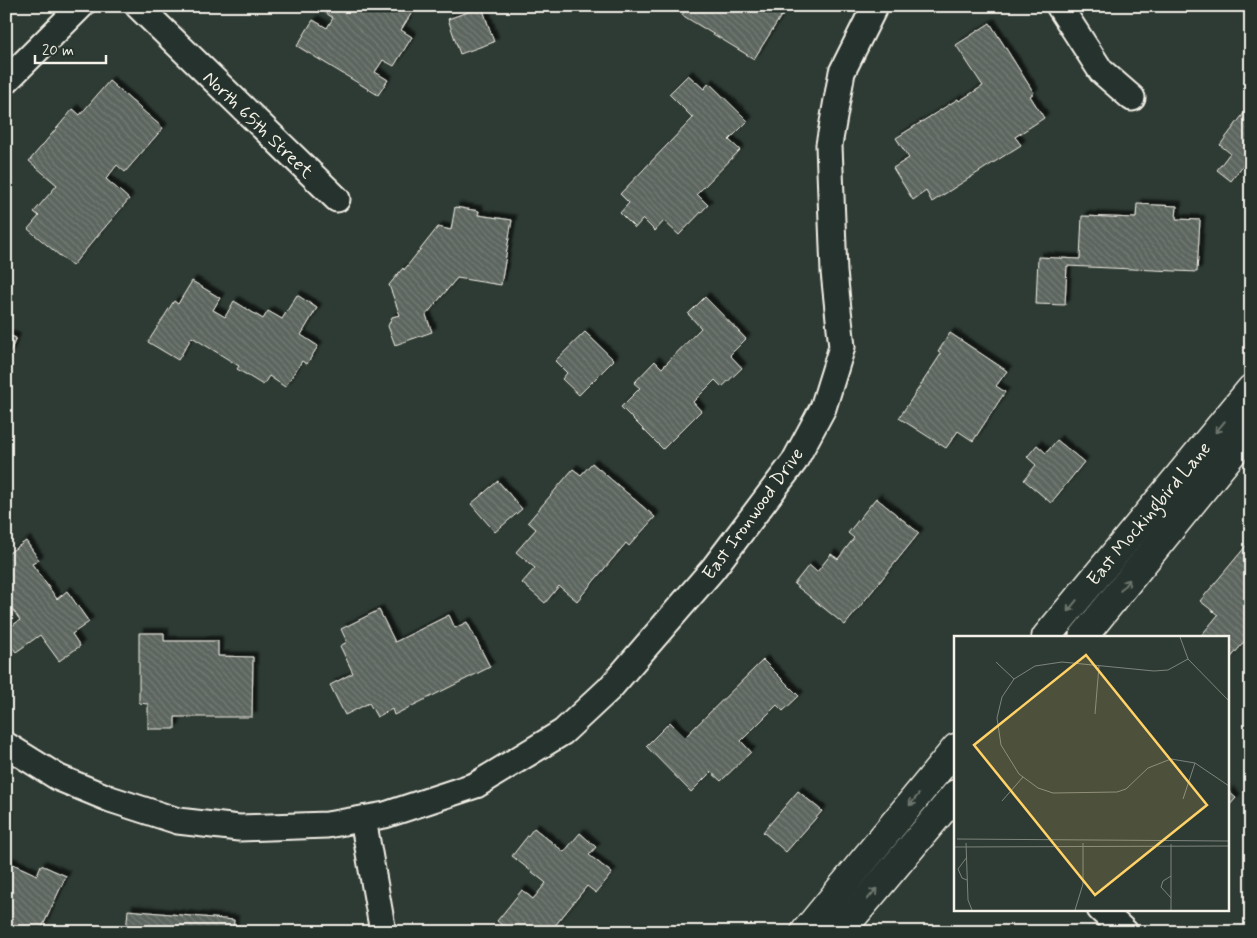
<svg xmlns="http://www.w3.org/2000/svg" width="1257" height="938" viewBox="0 0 1257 938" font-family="Mynerve,sans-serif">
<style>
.building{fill:url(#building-back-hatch);stroke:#f4f1e8;filter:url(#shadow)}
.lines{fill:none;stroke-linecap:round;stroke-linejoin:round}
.minor-casing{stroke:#f4f1e8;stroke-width:29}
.tertiary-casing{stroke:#f4f1e8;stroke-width:31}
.minor{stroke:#26332d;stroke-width:25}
.tertiary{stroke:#26332d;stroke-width:28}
.oneway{stroke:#6e766e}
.labels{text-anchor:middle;stroke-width:4;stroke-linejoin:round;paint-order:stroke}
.street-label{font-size:19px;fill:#f4f1e8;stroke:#26332d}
.inset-road{fill:none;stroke:#7d847c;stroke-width:1}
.view{fill:#ffd166;fill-opacity:0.15;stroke:#ffd166;stroke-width:2.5}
.inset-edge{fill:none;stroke:#f4f1e8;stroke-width:2.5}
</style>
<defs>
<pattern id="building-back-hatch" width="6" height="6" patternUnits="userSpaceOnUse" patternTransform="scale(1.25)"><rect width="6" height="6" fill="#5c655e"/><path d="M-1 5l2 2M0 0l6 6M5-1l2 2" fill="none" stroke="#747c75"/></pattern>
<filter id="shadow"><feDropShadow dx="4.5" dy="-4.5" stdDeviation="1" flood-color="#0009"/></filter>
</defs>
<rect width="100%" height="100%" fill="#2e3b34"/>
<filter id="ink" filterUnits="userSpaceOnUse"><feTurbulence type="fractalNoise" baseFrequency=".02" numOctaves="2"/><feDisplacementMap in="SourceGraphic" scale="10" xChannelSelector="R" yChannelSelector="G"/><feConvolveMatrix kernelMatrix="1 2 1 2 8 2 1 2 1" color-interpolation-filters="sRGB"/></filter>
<g filter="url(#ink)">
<g class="building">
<path d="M326 6H416L401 30 412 37 394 66 383 60 375 72 388 80 378 95 297 46 313 20 327 28 333 18 323 11Z"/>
<path d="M688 6H788L782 17 781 16 754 59 682 15Z"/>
<path d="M482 7 494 42 460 54 448 19Z"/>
<path d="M990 23 1034 93 1030 96 1044 118 1015 137 1021 145 932 202 926 191 913 200 893 168 909 158 896 138 958 99 959 101 983 86 956 45Z"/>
<path d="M688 75 704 89 709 83 748 121 729 140 740 150 697 194 708 205 679 235 664 221 655 231 643 219 635 228 620 213 629 203 620 194 693 118 669 94Z"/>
<path d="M109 81 163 128 125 172 117 165 106 179 129 199 72 266 28 229 39 216 34 212 57 185 29 161 73 109 80 115Z"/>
<path d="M1251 104V163L1247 160 1231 181 1217 170 1230 153 1220 145Z"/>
<path d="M1137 204 1177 206 1176 219 1200 220 1197 272 1067 266 1065 305 1036 304 1038 257 1080 259 1082 216 1136 218Z"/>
<path d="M455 207 479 211 478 215 512 220 501 285 457 278 426 315 432 332 395 345 388 326 392 317 400 315 389 285 403 268 404 270 438 227 451 230Z"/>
<path d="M192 281 220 298 213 310 225 317 234 301 263 319 268 311 282 319 297 295 317 308 301 335 318 346 307 364 302 361 285 387 269 376 263 385 237 369 239 366 192 337 178 360 148 342 174 301 178 304Z"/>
<path d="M705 297 746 339 730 355 742 368 722 387 715 380 693 402 701 411 663 449 621 407 640 388 634 383 655 361 662 368 701 328 688 314Z"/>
<path d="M585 332 614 360 579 395 562 379 567 373 555 361Z"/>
<path d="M950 333 1007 371 996 386 1005 392 973 441 958 431 946 448 899 418 941 354 938 352Z"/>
<path d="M6 334 16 338 6 362Z"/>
<path d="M1057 440 1084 462 1051 503 1024 480 1036 465 1027 457 1037 445 1046 453Z"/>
<path d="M592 463 655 517 629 546 626 543 577 601 559 586 545 603 522 583 535 568 516 552 536 529 528 522 573 469 581 475Z"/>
<path d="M498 481 522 509 495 532 471 504Z"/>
<path d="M876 498 919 533 845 625 794 584 809 565 817 572 831 554 838 559 854 538 848 533Z"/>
<path d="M1251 540V634L1228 661V637H1200L1218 615 1200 601Z"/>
<path d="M26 541 39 560 32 564 57 599 67 591 89 622 72 634 80 646 59 661 40 635 16 652 6 639V630L20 620 6 600V555Z"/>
<path d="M379 610 395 642 449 615 455 628 467 622 490 667 394 715 392 709 377 717 369 703 345 715 330 685 353 673 340 646 347 642 341 629Z"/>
<path d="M139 633H164V641H218V656L253 657 252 717H175V729H148V704L139 703Z"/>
<path d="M763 660 799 696 783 711 777 705 741 741 751 752 721 781 711 772 691 792 646 746 670 722 685 737Z"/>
<path d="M798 791 822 811 786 852 763 832Z"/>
<path d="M1228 791 1236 798 1228 807Z"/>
<path d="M534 828 564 852 580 833 596 847 589 855 612 873 596 893 587 886 550 932H510L497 921 522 890 533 899 546 883 512 856Z"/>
<path d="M6 861 37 875 41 865 66 876 40 932H24L6 924Z"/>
<path d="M128 910 234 920 233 932H126Z"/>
</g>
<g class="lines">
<defs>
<g id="minor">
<path d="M138 6 337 199"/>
<path d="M1059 6 1101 71 1132 98"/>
<path d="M6 81 81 6"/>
<path d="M6 745 59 778 110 799 178 821 239 828 327 825 385 815 476 785 563 732 610 688 713 569 794 462 823 408 842 347 834 272 829 145 842 72 875 6"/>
<path d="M363 819 383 932"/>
<path d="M1100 909 1125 932"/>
</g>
<g id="tertiary">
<path d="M1046 637 1251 389"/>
<path d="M1083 637 1251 430"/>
<path d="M805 932 956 748"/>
<path d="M840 932 956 794"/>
</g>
</defs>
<use href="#minor" class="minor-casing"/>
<use href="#tertiary" class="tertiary-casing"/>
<use href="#minor" class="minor"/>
<use href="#tertiary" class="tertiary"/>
</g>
<defs><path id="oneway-shaft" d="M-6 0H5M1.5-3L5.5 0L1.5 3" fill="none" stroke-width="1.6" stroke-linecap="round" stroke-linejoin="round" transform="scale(1.25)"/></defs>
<g class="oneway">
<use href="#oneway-shaft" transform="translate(1220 427) rotate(130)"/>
<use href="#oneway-shaft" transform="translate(1125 585) rotate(-51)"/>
<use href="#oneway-shaft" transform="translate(1072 606) rotate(129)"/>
<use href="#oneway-shaft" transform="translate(914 800) rotate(129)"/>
<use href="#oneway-shaft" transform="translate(872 894) rotate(-50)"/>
</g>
</g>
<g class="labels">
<g class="street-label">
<text transform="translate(259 124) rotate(44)" y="7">North 65th Street</text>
<text transform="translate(752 513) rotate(-54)" y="7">East Ironwood Drive</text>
<text transform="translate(1148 513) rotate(-50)" y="7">East Mockingbird Lane</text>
</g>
</g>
<g transform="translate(954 636)">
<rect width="275" height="275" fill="#2e3b34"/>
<path class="inset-road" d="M226 1 234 23 275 65M234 23 214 34 200 35 108 26 81 30 60 43 48 61 43 82 47 109 65 138 84 152 99 157 163 156 172 153 194 132 217 123 241 127 275 150M42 26 60 43M141 78 145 30M229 163 241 127M48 165 69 141M3 203 275 205M12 207 14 264 18 274M217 208V274M0 211 275 210M13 221 4 233 8 242 13 244M217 240 209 245 207 251 217 262M121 274 129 248V207"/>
<path class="view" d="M132 19 253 169 141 259 20 109Z"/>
<rect width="275" height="275" class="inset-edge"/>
</g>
<rect width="1257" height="938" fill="none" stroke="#26332d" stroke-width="25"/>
<rect x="12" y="12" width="1232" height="913" fill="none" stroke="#f4f1e8" stroke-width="2" filter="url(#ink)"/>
<path d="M35 55v8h71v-8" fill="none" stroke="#f4f1e8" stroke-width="2.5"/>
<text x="42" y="55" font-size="15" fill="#f4f1e8" stroke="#26332d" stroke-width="4" paint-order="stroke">20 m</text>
</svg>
